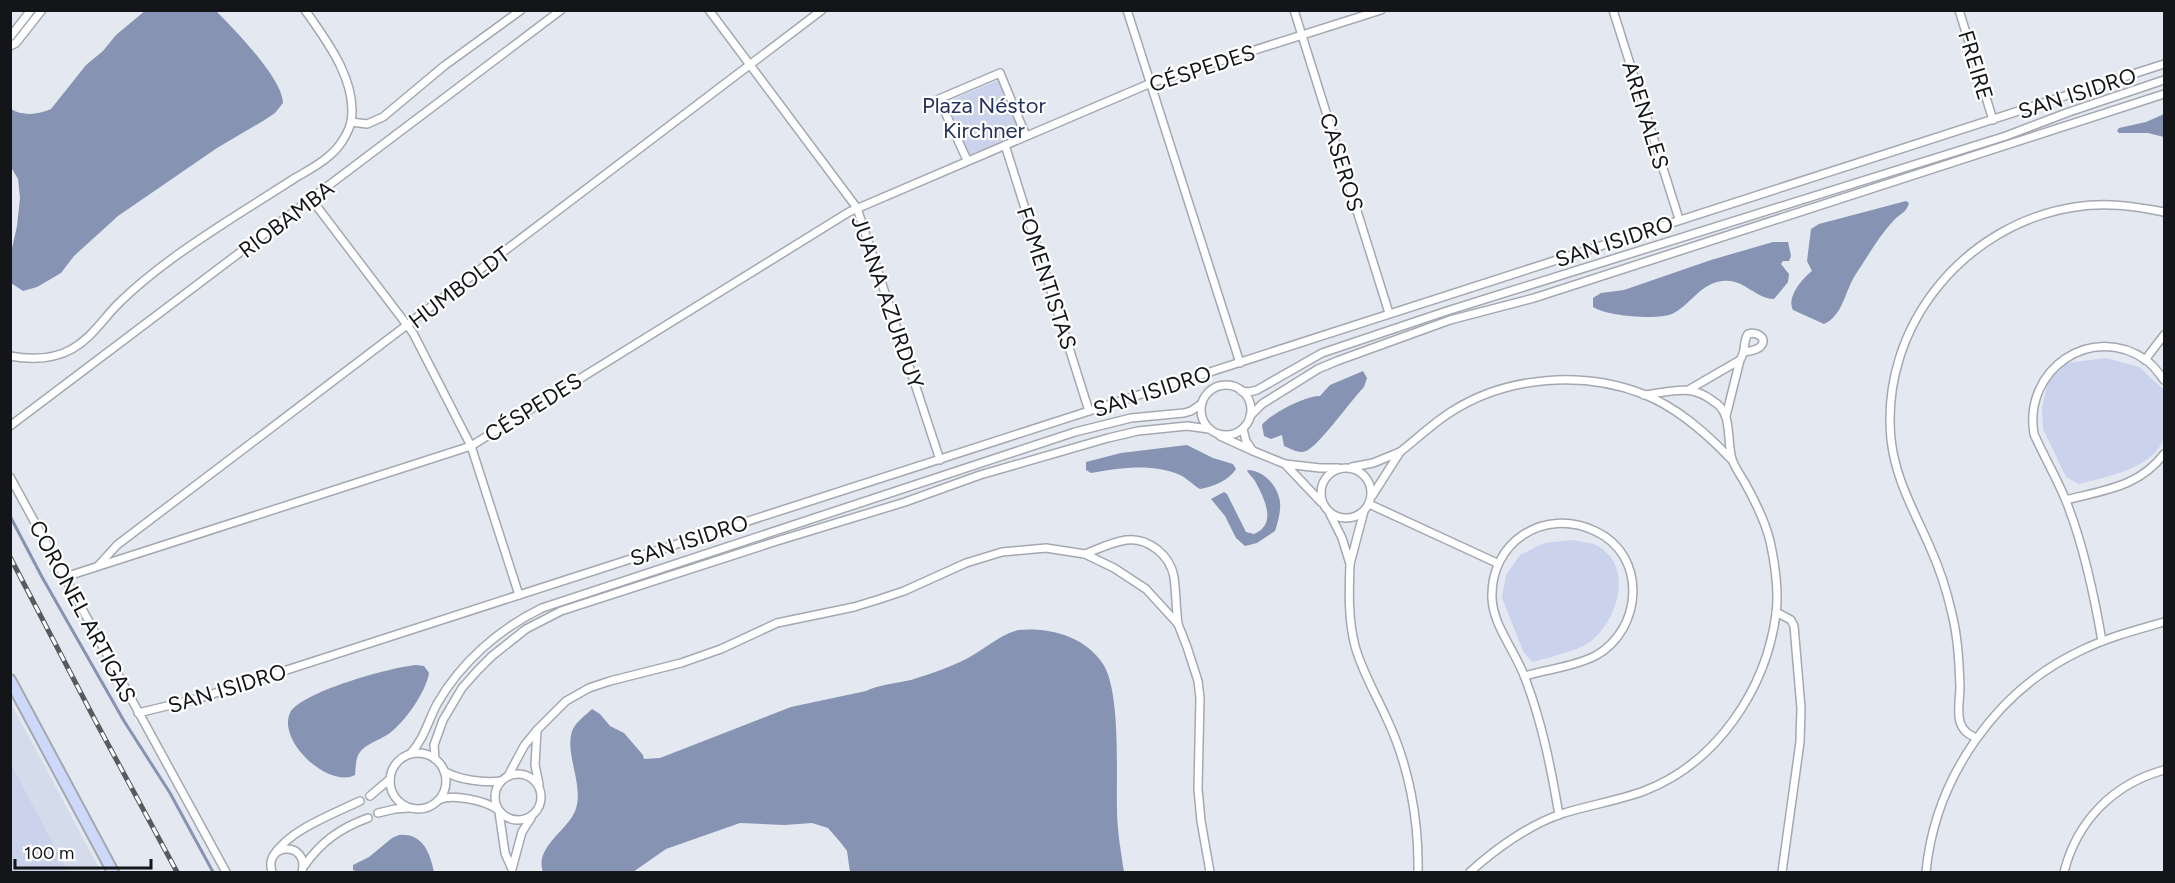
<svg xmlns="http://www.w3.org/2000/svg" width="2175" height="883" viewBox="0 0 2175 883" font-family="Figtree,sans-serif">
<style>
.built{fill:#d4dbeb}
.green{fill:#cad3eb}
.water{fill:#8693b2}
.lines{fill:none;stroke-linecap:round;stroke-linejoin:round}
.stream{stroke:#8693b2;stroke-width:3}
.street-casing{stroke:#a4a8b1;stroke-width:10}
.secondary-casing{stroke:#a4a8b1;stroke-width:14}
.street{stroke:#fff;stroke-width:7}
.secondary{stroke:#ced8fa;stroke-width:10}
.rail-casing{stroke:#575a5f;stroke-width:5}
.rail{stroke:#fff;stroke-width:3;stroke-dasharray:9;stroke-linecap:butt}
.labels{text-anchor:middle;stroke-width:4.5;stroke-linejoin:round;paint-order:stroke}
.street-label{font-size:22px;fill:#131518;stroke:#fff}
.park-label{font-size:22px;fill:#23325d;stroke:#fff}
</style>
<rect width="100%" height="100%" fill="#e4e8f1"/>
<path class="built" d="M10 702 50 776 101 872H11Z"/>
<g class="green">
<path d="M999 80 1022 134 969 155 946 102Z"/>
<path d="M2106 358 2139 367 2164 390C2165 404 2167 422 2164 436 2157 468 2105 477 2079 484L2066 477 2043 429 2042 407 2048 381 2067 363Z"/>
<path d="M1573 540C1580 542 1590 542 1596 545 1635 565 1618 621 1590 642 1579 650 1547 658 1533 662L1524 653 1502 598 1506 575 1520 555 1544 543Z"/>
<path d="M11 764 68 872H11Z"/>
</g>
<g class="water">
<path d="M146 10 216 11C234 29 283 79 283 103L275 113 263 121 217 148 118 216 74 256 61 273 37 287 23 291 11 283V253L17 226 20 198 18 179 11 167V109C22 116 38 115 51 109L86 65 103 51 116 35Z"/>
<path d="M2164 114V137L2148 133H2119L2117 131 2119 128 2146 122Z"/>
<path d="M1906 201 1909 203C1907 212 1900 214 1894 220 1879 236 1868 256 1856 274 1845 290 1843 316 1824 324L1793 310C1786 297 1803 278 1812 271L1807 261 1811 229 1819 224Z"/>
<path d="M1773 242H1788L1791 256 1789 261H1783L1781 264 1789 274 1788 282 1774 299C1756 299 1743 278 1723 281 1701 283 1692 303 1674 313 1660 321 1606 316 1593 307V298L1601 293 1624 290 1711 260Z"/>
<path d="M1363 371 1367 378 1364 387C1352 399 1318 447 1306 451 1298 454 1292 449 1284 446L1282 435 1271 439 1264 436 1262 425C1270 414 1307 395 1320 396L1330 385Z"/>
<path d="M1187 445 1213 458 1233 464 1236 469C1229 480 1213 487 1200 489 1193 485 1188 479 1180 475 1153 463 1119 468 1091 473L1086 470V462L1121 453Z"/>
<path d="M1247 470C1264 470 1278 486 1280 502 1281 511 1278 522 1275 531L1257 543 1245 546 1236 538 1225 516 1211 499 1224 492 1227 494 1246 532 1254 534C1278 524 1264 498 1255 481 1252 476 1249 475 1247 470Z"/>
<path d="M1018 630C1049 627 1085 636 1103 664 1121 692 1116 774 1117 809 1117 830 1121 852 1124 872H850L847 851 841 843 828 828 812 823 784 825 740 823 666 849 633 872H543C535 850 561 834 572 817 589 791 562 753 573 729 577 721 586 715 592 709L600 714 610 726 624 733 643 755 644 759 660 758 791 707 866 691C877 685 897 683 911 680 927 675 945 669 960 662 981 653 996 636 1018 630Z"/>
<path d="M416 665 424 666 429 673C426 692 404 724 387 735 379 740 366 744 360 752 355 759 356 767 355 775 329 789 277 741 290 713 300 692 392 667 416 665Z"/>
<path d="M399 835C423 833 430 853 434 872H359L353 870V865L369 857 392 838Z"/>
</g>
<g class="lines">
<path class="stream" d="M10 516 42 577 124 721 170 793 213 872"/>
<defs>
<g id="street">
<path d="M709 10 857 208 940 460"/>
<path d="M1127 10 1240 363"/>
<path d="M1294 10 1389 313"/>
<path d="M1613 10 1679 219"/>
<path d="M1959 10 1993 120"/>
<path d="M10 37 31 10"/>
<path d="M10 46 16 43 42 10"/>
<path d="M351 122 367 124 383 117 444 66 521 10"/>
<path d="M1005 145 1089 411"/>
<path d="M967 160 939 99 1000 73 1026 136"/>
<path d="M312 200 413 333 471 446 519 595"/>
<path d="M10 356C31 360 54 359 72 349 93 337 104 317 121 301 152 271 189 246 226 222 249 207 272 193 295 178 307 171 319 165 329 156 339 148 348 134 351 122 358 82 327 41 305 10"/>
<path d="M1740 360C1747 350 1742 343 1748 334 1756 331 1769 338 1760 347 1757 350 1750 351 1745 352"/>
<path d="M2145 360 2164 335"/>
<circle cx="1226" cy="410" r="25"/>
<path d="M1690 389 1740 360 1726 416"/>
<path d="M1241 391 1249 392 1257 390 1322 353 1447 311 2006 136 2069 112 2164 80"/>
<path d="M1250 416 1262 404 1318 369 1337 361 1450 320 1534 298 2164 94"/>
<path d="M10 426 561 10"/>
<path d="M1220 436 1253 451 1246 441 1243 429"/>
<path d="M1253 451 1285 464"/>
<path d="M1400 452C1418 438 1434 422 1454 410 1509 376 1583 371 1643 394 1677 407 1706 433 1731 459"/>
<path d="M1352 467 1373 463 1400 452 1372 496"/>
<circle cx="1346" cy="493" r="25"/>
<path d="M10 477 226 872"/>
<path d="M2066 500C2104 490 2139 487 2164 454"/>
<path d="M1321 502 1285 464 1320 468H1338"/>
<path d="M1369 504 1497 563"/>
<path d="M1330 514 1342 538 1350 564 1364 511"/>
<path d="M1085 554C1098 549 1112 542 1126 540 1148 537 1170 555 1174 577 1176 592 1176 609 1178 624"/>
<path d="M1350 564C1349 591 1348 619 1355 646 1362 671 1375 693 1386 717 1409 765 1419 820 1418 872"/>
<path d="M98 566 117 545 822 10"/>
<path d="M65 577 471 446 849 212 1151 83 1381 10"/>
<path d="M1776 612 1791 620 1794 626 1801 708 1800 742 1782 872"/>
<path d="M2102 641C2094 594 2084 546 2066 501 2057 478 2044 457 2034 434 2023 370 2091 322 2146 360 2153 365 2159 373 2164 380"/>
<path d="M1525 676C1547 669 1574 667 1595 656 1643 630 1648 555 1595 531 1544 507 1490 542 1492 598 1493 626 1516 652 1525 678 1542 722 1551 768 1559 815"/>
<path d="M138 713 200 698 2164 64"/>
<path d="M537 730 566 701 589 688 610 681 681 663 721 649 777 623 854 607 880 599 904 591 966 563 1002 552 1046 548 1085 554 1114 568 1146 589 1178 624 1187 647 1198 681 1200 698 1198 789 1201 821 1210 872"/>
<path d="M1976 738C1968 734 1963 731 1960 722 1957 711 1960 698 1960 686 1959 662 1958 638 1952 614 1947 591 1939 567 1929 545 1914 511 1895 478 1891 439 1880 327 1964 224 2075 207 2105 202 2134 206 2164 212"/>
<path d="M411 753C424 739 428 721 437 704 461 662 499 629 542 608L1075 432 1131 418 1184 413 1191 411 1201 404"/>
<circle cx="418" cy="781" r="28"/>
<path d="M435 759 434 745 443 720 462 688 477 671 492 656 526 629 561 611 777 541 905 502 980 475 1108 438 1138 431 1187 426 1209 429"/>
<path d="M444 771C458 780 484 783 501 781"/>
<circle cx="518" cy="797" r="23"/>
<path d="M508 776 524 746 537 730 535 765 539 784"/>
<path d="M370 796 390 779"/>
<path d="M439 800C452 793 485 801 497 809"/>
<path d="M499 812 505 853 512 869 522 832 531 818"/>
<path d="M378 813 395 809 408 808"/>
<path d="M273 856C289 830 333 814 360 801"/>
<path d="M304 866C321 842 340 828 368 818"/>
<path d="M272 872C263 842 310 841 302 872"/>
<path d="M1470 872C1495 849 1529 825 1561 814 1589 805 1617 801 1644 791 1717 763 1766 689 1776 614 1779 591 1775 564 1770 541 1765 521 1755 501 1745 483 1741 476 1735 468 1732 459 1728 446 1730 425 1725 415 1723 409 1718 404 1713 401 1690 383 1671 392 1644 395"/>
<path d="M1926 872C1935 778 1996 690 2082 650 2109 637 2136 630 2164 622"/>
<path d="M2064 872C2077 821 2113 784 2164 770"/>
</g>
<path id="secondary" d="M10 680 113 872"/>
</defs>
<use href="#street" class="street-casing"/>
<use href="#secondary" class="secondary-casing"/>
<use href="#street" class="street"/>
<use href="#secondary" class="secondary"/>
<defs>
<path id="rail" d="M10 557 96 722 177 872"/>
</defs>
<use href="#rail" class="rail-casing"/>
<use href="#rail" class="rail"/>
</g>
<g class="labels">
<g class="street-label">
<text transform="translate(1976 65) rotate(73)" y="8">FREIRE</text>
<text transform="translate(1202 68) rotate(-18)" y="8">CÉSPEDES</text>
<text transform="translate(2077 93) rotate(-18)" y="8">SAN ISIDRO</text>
<text transform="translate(1646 115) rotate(73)" y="8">ARENALES</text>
<text transform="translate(1342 162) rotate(73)" y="8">CASEROS</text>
<text transform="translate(286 219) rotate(-37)" y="8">RIOBAMBA</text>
<text transform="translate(1614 241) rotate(-18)" y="8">SAN ISIDRO</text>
<text transform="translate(1047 278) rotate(72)" y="8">FOMENTISTAS</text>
<text transform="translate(459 287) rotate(-37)" y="8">HUMBOLDT</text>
<text transform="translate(888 302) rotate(71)" y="8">JUANA AZURDUY</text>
<text transform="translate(1152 391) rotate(-18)" y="8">SAN ISIDRO</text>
<text transform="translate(533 407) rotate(-32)" y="8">CÉSPEDES</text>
<text transform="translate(689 540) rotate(-18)" y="8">SAN ISIDRO</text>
<text transform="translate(83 611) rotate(62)" y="8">CORONEL ARTIGAS</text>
<text transform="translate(227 688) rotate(-17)" y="8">SAN ISIDRO</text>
</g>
<g class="park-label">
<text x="984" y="113">Plaza Néstor<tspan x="984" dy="25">Kirchner</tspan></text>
</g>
</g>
<rect width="2175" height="883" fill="none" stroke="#131518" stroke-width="24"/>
<path d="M15 859v9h136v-9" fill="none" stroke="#131518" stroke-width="3"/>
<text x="24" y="859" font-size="18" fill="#131518" stroke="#ffffff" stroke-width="4.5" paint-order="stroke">100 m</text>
</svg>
